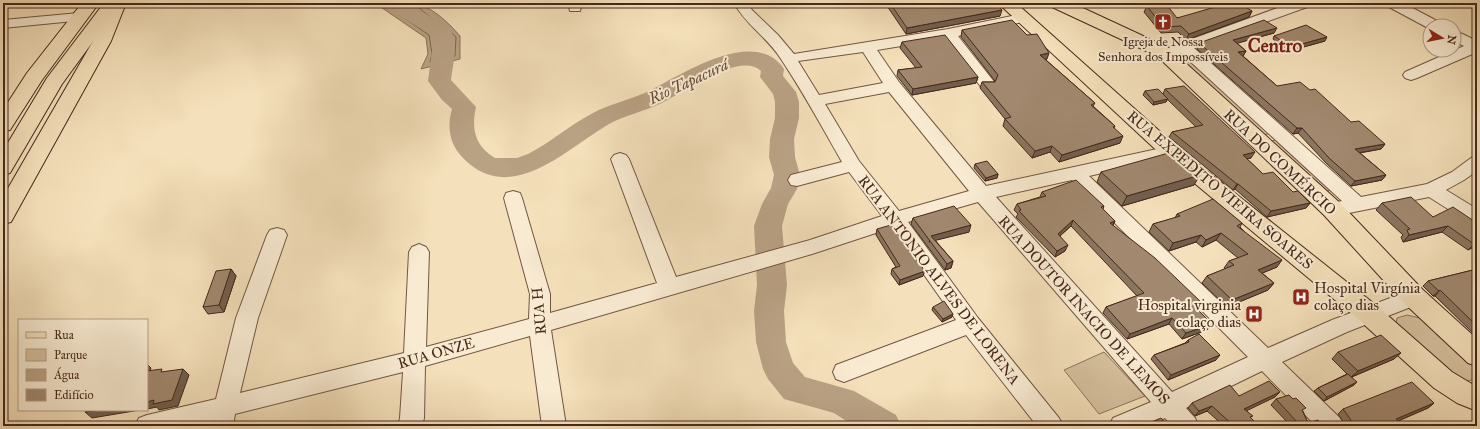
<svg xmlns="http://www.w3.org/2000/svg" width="1480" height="429" viewBox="0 0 1480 429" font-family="'IM FELL Great Primer',serif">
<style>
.green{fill:#d7c19f;stroke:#8f745d}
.water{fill:#b9a184;stroke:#8b715a}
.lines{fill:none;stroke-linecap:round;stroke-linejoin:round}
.shore{stroke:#806450;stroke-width:1}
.river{fill:#b9a184;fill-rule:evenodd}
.minor-casing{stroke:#725643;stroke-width:2}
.major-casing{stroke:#47281b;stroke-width:2}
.highway-casing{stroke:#47281b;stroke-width:2}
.minor{fill:#f8ebd2;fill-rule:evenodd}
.major{fill:#f4e0ba;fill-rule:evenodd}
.highway{fill:#f4e0ba;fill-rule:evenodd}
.wall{fill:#8a755f;stroke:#47281b}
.shaded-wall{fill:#715f4d;stroke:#47281b}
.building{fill:#a1886e;stroke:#47281b}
.labels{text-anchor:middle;stroke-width:4;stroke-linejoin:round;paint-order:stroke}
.far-poi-label{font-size:13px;fill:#47281b;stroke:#f8ebd2}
.street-label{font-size:15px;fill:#47281b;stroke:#f8ebd2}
.poi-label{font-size:15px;fill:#47281b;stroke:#f8ebd2;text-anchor:start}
.water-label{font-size:16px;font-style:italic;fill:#694c3a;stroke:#f8ebd2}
.district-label{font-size:19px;font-weight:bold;fill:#7a1f14;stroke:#f8ebd2}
</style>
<rect width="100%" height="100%" fill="#f4e0ba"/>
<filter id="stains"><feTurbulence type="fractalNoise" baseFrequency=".005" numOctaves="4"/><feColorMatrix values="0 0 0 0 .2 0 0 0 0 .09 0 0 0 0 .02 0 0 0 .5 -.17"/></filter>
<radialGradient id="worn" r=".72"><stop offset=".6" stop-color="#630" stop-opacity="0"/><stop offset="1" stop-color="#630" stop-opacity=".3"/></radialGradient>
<g class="green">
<path d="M1191 59 1272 133 1258 136 1178 61Z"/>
<path d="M1279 139 1335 189 1320 193 1265 143Z"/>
<path d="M1407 315 1424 319 1472 364 1476 372 1477 378 1468 381 1459 379 1396 324 1397 318Z"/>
<path d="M1104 352 1145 396 1099 414 1064 370Z"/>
</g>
<path class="water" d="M375 3C388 3 404 0 416 3 433 8 449 23 460 36V59L421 69 428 54 426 38Z"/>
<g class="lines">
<g class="shore">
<path d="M382 3 429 35 432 54 430 62 455 56 456 37C447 28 417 9 415 3"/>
<path d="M391 3 432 32 438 55 451 52V39L427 19 413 12 410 3"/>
</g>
<path class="river" d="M382 3H407L449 27C459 42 453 64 451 80L476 107C471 129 475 146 495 158H517L528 154C551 142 570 125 593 113 610 104 629 100 647 92 680 76 754 25 784 69L783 76 796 92 799 102V118L794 139 795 157 800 175 797 189 788 204 782 226 787 285 784 311 786 342 793 363 805 377 854 391 896 415 901 426H854L834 413 784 399 768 379 763 369 756 342 754 311 757 285 754 226 762 204 771 188 774 175 769 157 770 139 775 118V102L773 94 760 77 761 71C740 51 684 92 662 103 645 111 626 115 609 124 566 149 510 208 462 157 449 143 447 126 452 109L442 100 428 81 432 50 431 35 385 7Z"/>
<defs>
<g id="minor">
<path d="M568 3H582L580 11H570Z"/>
<path d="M734 3H748L752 10 778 35 794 54 948 29 1022 14 1027 15 1029 18 1027 21 958 36 995 83 993 87 987 88 981 87 944 39 877 50 899 82 986 186 1171 146 1177 148 1180 152 1177 156 1089 176 1268 348 1332 320 1414 289 1421 291 1424 297 1421 303 1347 332 1282 362 1340 418 1344 426H1316L1262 371 1186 408 1195 418 1199 426H1172L1165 418 1146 426H1109L1113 418 1151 402 978 202 908 222 978 318 1059 418 1063 426H1037L966 335 844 382 836 379 833 372 836 365 956 320 891 228 812 254 551 330 566 426H542L530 336 425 366 424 418 422 426H398L400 418 403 372 235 414 233 426H209L211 421 190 426H135L139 418 147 415 216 399 236 318 267 235 270 230 277 228 284 230 287 235 258 318 240 393 404 353 409 252 412 247 419 244 426 247 429 252 426 347 529 319 530 294 504 198 506 193 513 191 520 193 522 198 550 294V313L657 283 611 159 614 155 620 153 626 155 629 159 676 277 810 240 882 216 849 172 797 186 791 185 788 180 791 175 842 162C822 127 803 92 781 59 768 38 746 25 734 3ZM863 52 883 83 819 95 798 61ZM889 92 969 191 899 211 859 161 825 104ZM1072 180 1248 357 1172 392 996 197Z"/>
<path d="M1291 3H1312L1310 6 1194 48 1361 197 1427 184 1452 172 1471 158 1477 156V171L1464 180 1446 190 1477 209V225L1470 223 1429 197 1344 214 1337 212 1335 207 1337 202 1342 201 1181 53 1175 55 1170 53 1167 50 1170 47Z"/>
<path d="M1385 3H1403L1441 23 1443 26H1430V29L1387 6Z"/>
<path d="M79 13 84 14 86 17 84 20 3 28V20Z"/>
<path d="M1454 30 1477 41V52L1417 78 1411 80 1405 78 1403 75 1405 72 1464 46 1454 41Z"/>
</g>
<g id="major">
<path d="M110 3H126L111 41 11 222 3 224V197L93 41Z"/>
<path d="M998 3H1016L1183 152 1377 306 1452 372 1477 387V411L1457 403 1434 388 1359 320 1169 162Z"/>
<path d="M1050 3H1072L1169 48 1340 203 1423 290 1477 339V366L1468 363 1405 304 1324 215 1157 56 1052 7Z"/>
</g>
<g id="highway">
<path d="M82 3H99L42 80 10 130 3 131V110L27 73Z"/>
<path d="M104 3H121L62 84 10 173 3 175V151L47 78Z"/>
</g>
</defs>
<use href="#minor" class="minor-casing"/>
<use href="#major" class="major-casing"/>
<use href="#highway" class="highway-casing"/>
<use href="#minor" class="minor"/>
<use href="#major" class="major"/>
<use href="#highway" class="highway"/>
</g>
<g class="wall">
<path d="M885 3H995L1000 16 906 34Z"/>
<path d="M1147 6 1177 18 1252 11 1249 17 1186 40 1178 32 1161 33 1144 12Z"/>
<path d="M962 30 1047 59 1046 60 1095 103 1093 106 1115 126 1114 128 1120 143 1059 162 1050 152 1032 158 1003 126 1005 119 980 88 982 82H995V81L961 37Z"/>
<path d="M1274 33 1237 43 1246 51 1243 56 1277 86 1351 122 1385 144 1381 149 1360 153 1386 175 1382 180 1351 186 1326 163 1298 133 1293 134 1197 49 1199 43Z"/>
<path d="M1274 36 1325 41 1289 51 1273 39Z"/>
<path d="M902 42 978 77 976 83 912 95 897 76 898 70 916 68 900 48Z"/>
<path d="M1165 89 1251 158 1247 159 1263 174 1310 203 1306 208 1267 217 1235 189 1233 190 1169 137 1172 132 1196 127 1167 99 1166 102 1153 105 1143 95 1145 91 1163 94Z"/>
<path d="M975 164 998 174 997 178 985 181 974 168Z"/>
<path d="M1101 172 1194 185 1122 206 1097 182Z"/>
<path d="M1042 192 1104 206 1103 209 1115 221 1113 225 1198 309 1207 330 1182 339 1169 324 1127 339 1103 313 1106 307 1137 296 1071 226 1060 236 1065 251 1055 257 1016 217 1018 214 1014 210 1017 204 1040 197Z"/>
<path d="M1382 203 1433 217 1477 223V245L1468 250 1442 232 1403 242 1401 237 1403 235 1376 210Z"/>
<path d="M1177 214 1242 223 1240 227 1277 267 1262 273 1274 283 1268 290 1227 307 1202 283 1207 276 1225 269 1224 268 1229 261 1238 258 1216 240 1202 247 1196 242 1169 251 1149 232 1153 224 1175 218Z"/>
<path d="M913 218 969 232 935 240 953 261 951 268 945 270 911 224Z"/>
<path d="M877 229 923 276 899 285 891 274 892 269 896 267 876 235Z"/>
<path d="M231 269 236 276 224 312 208 314 203 307Z"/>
<path d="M1477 269V337L1435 296H1433L1423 286 1428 281Z"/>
<path d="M933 307 952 317 942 322 932 310Z"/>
<path d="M1188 340 1216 360 1168 380 1151 359 1154 355 1185 343Z"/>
<path d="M1338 352 1394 359 1352 377 1354 385 1324 401 1314 391 1318 388 1347 374 1332 359Z"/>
<path d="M1239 396 1275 397 1246 410 1251 418 1259 426H1224L1207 411 1195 416 1188 408 1192 403Z"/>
<path d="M1276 399 1303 411 1308 423H1344L1338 414 1343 409 1434 403 1428 408 1398 421 1290 425 1271 405Z"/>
</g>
<g class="shaded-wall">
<path d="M1002 10 1000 16 906 34 907 28Z"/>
<path d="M1252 11 1249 17 1186 40 1189 34Z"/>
<path d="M1277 28 1274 33 1231 45 1233 40Z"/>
<path d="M1327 37 1325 41 1289 51 1291 47Z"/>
<path d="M1246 51 1243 56 1235 57 1238 52Z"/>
<path d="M1049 53 1047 59 1038 62 1040 55Z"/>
<path d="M978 77 976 83 912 95 913 89Z"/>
<path d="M1168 99 1166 102 1153 105 1154 102Z"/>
<path d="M1297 128H1302L1298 133 1293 134Z"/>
<path d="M1123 136 1120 143 1059 162 1062 155Z"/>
<path d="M1385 144 1381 149 1351 154 1355 149Z"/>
<path d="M1052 146 1050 152 1032 158 1035 151Z"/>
<path d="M1255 152 1251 158 1239 160 1243 155Z"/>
<path d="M998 174 997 178 985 181 986 178Z"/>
<path d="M1200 175 1194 185 1122 206 1127 196Z"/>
<path d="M1386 175 1382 180 1351 186 1355 181Z"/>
<path d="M1237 184H1238L1235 189 1233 190Z"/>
<path d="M1310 203 1306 208 1267 217 1271 211Z"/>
<path d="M1073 220 1071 226 1055 240 1058 234Z"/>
<path d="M1115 221 1112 227 1110 223Z"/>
<path d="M971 225 969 232 929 242 931 236Z"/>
<path d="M1448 226 1442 232 1403 242 1409 235Z"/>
<path d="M1221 233 1216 240 1202 247 1206 240Z"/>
<path d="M1201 235 1196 242 1169 251 1173 243Z"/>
<path d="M1477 242V245L1468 250 1474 244Z"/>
<path d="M1068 245 1065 251 1055 257 1057 251Z"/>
<path d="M1282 260 1277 267 1253 277 1258 270Z"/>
<path d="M953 261 951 268 945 270 947 264Z"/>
<path d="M231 269 236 276 224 312 219 305Z"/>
<path d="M925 271 923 276 899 285 900 280Z"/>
<path d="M1274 283 1268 290 1227 307 1232 300Z"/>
<path d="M1440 290 1435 296H1433L1439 291Z"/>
<path d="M1202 303 1198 309 1191 313 1195 307Z"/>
<path d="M953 314 952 317 942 322 943 319Z"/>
<path d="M1172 318 1169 324 1127 339 1130 334Z"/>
<path d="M1212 324 1207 330 1182 339 1186 333Z"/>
<path d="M1401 353 1394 359 1351 377 1358 371Z"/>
<path d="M1220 355 1216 360 1168 380 1171 375Z"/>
<path d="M147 364 151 368 147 378Z"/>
<path d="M183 369 189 375 178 406 159 410 157 407 147 409V402Z"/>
<path d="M1357 382 1354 385 1324 401 1327 397Z"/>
<path d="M1280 392 1275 397 1240 414 1244 409Z"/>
<path d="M1434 403 1428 408 1391 424 1396 419Z"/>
<path d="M1212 406 1207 411 1195 416 1199 411Z"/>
<path d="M99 410H140L92 418 85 412Z"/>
</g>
<g class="building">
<path d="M890 3H995L1002 10 907 28Z"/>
<path d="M1229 3H1239L1252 11 1189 34 1181 26 1163 27 1147 6 1167 5 1177 18Z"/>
<path d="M1012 20 1027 35 1037 34 1049 53 1040 55 1095 103 1091 105 1115 126 1113 127 1123 136 1062 155 1052 146 1035 151 1005 119 1011 117 982 82H995L998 75 962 30Z"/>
<path d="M1264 20 1277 28 1233 40 1246 51 1238 52 1277 86 1300 82 1310 90 1315 89 1351 122 1359 121 1385 144 1355 149 1386 175 1355 181 1329 158 1302 128H1297L1199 43Z"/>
<path d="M1306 25 1327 37 1291 47 1274 36Z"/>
<path d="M945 35 978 77 913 89 898 70 922 67 902 42Z"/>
<path d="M1184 86 1255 152 1243 155 1263 174 1273 172 1293 192 1298 191 1310 203 1271 211 1238 184H1237L1172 132 1203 125 1165 89Z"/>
<path d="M1158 89 1168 99 1154 102 1145 91Z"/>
<path d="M1172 152 1200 175 1127 196 1101 172Z"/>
<path d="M987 161 998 174 986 178 975 164Z"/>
<path d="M1076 180 1104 206 1101 207 1115 221 1110 223 1155 258 1202 303 1195 307 1212 324 1186 333 1172 318 1130 334 1106 307 1144 293 1073 220 1058 234 1068 245 1057 251 1019 211 1021 210 1017 204 1046 196 1042 192Z"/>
<path d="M1411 197 1433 217 1453 207 1477 223V242L1474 244 1448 226 1409 235 1407 230 1410 229 1382 203Z"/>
<path d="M1213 199 1242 223 1237 226 1282 260 1258 270 1274 283 1232 300 1207 276 1234 265 1229 261 1248 254 1221 233 1206 240 1201 235 1173 243 1153 224 1180 216 1177 214Z"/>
<path d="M954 206 971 225 931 236 953 261 947 264 913 218Z"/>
<path d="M891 225 925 271 900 280 892 269 900 266 877 229Z"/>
<path d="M231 269 219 305 203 307 216 271Z"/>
<path d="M1477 269V326L1440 290 1439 291 1428 281Z"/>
<path d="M944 301 953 314 943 319 933 307Z"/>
<path d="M1199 334 1220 355 1171 375 1154 355 1189 342 1188 340Z"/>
<path d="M1381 335 1401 353 1358 371 1338 352Z"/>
<path d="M162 369 161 372 183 369 172 400 153 404 154 400 147 402V371Z"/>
<path d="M1348 374 1357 382 1327 397 1318 388Z"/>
<path d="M1269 381 1280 392 1244 409 1253 416 1250 417 1259 426H1234L1212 406 1199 411 1192 403 1230 385 1239 396Z"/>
<path d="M1412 382 1434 403 1396 419 1403 426H1288L1297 422 1276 399 1289 395 1293 399 1296 398 1306 408 1302 410 1308 423 1318 420 1321 423H1349L1351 420 1343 409Z"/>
<path d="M86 410H99L85 412Z"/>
<path d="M1161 418 1168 426H1142Z"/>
<path d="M858 421 865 426H854Z"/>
</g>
<defs>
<symbol id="church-square" viewBox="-11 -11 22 22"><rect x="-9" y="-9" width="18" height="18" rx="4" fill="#8f2418" stroke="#f8ebd2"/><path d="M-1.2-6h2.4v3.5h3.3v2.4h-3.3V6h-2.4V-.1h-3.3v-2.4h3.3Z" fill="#fff"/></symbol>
<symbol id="hospital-square" viewBox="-11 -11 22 22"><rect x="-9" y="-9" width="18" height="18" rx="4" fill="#8f2418" stroke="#f8ebd2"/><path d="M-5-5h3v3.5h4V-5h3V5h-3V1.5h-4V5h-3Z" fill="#fff"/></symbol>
</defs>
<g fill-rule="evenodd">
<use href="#church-square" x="1153" y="12" width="20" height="20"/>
<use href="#hospital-square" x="1291" y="287" width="20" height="20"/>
<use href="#hospital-square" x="1244" y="304" width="20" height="20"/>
</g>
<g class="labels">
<g class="far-poi-label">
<text x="1163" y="46">Igreja de Nossa<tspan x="1163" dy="15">Senhora dos Impossíveis</tspan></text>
</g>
<g class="street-label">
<text transform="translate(1280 162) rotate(43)" y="5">RUA DO COMÉRCIO</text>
<text transform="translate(1220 190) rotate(40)" y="5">RUA EXPEDITO VIEIRA SOARES</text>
<text transform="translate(939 280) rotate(53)" y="5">RUA ANTONIO ALVES DE LORENA</text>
<text transform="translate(1084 310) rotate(48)" y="5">RUA DOUTOR INACIO DE LEMOS</text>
<text transform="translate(539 311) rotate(-95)" y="5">RUA H</text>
<text transform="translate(436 353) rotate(-16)" y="5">RUA ONZE</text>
</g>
<g class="poi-label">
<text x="1314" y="293">Hospital Virgínia<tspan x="1314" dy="17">colaço dias</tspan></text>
<text x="1241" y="310" text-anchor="end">Hospital virginia<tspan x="1241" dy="17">colaço dias</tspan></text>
</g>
<g class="water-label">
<text transform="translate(688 81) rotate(-25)" y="6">Rio Tapacurá</text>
</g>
<g class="district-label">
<text x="1275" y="52">Centro</text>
</g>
</g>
<rect width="1480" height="429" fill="none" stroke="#f4e0ba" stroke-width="16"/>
<rect x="4" y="4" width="1472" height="421" fill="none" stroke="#47281b" stroke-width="2"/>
<rect x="8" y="8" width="1464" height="413" fill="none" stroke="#47281b"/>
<rect x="18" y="319" width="130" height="92" fill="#f8ebd2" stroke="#b19d89"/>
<rect x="26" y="332" width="20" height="6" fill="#f4e0ba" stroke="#b19d89"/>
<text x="54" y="339" font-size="12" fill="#47281b">Rua</text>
<rect x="26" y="349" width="20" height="12" fill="#d7c19f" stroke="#b19d89"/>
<text x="54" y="359" font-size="12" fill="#47281b">Parque</text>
<rect x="26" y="369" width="20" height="12" fill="#b9a184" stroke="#b19d89"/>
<text x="54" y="379" font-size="12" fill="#47281b">Água</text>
<rect x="26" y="389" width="20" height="12" fill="#a1886e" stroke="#b19d89"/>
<text x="54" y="399" font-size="12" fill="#47281b">Edifício</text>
<g transform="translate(1442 38) rotate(100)"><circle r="19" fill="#f8ebd2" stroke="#b19d89"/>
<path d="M0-3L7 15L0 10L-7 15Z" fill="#8f2418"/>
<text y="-6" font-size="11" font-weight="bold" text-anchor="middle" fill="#47281b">N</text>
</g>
<rect width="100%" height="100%" filter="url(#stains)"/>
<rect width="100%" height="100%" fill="url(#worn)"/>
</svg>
